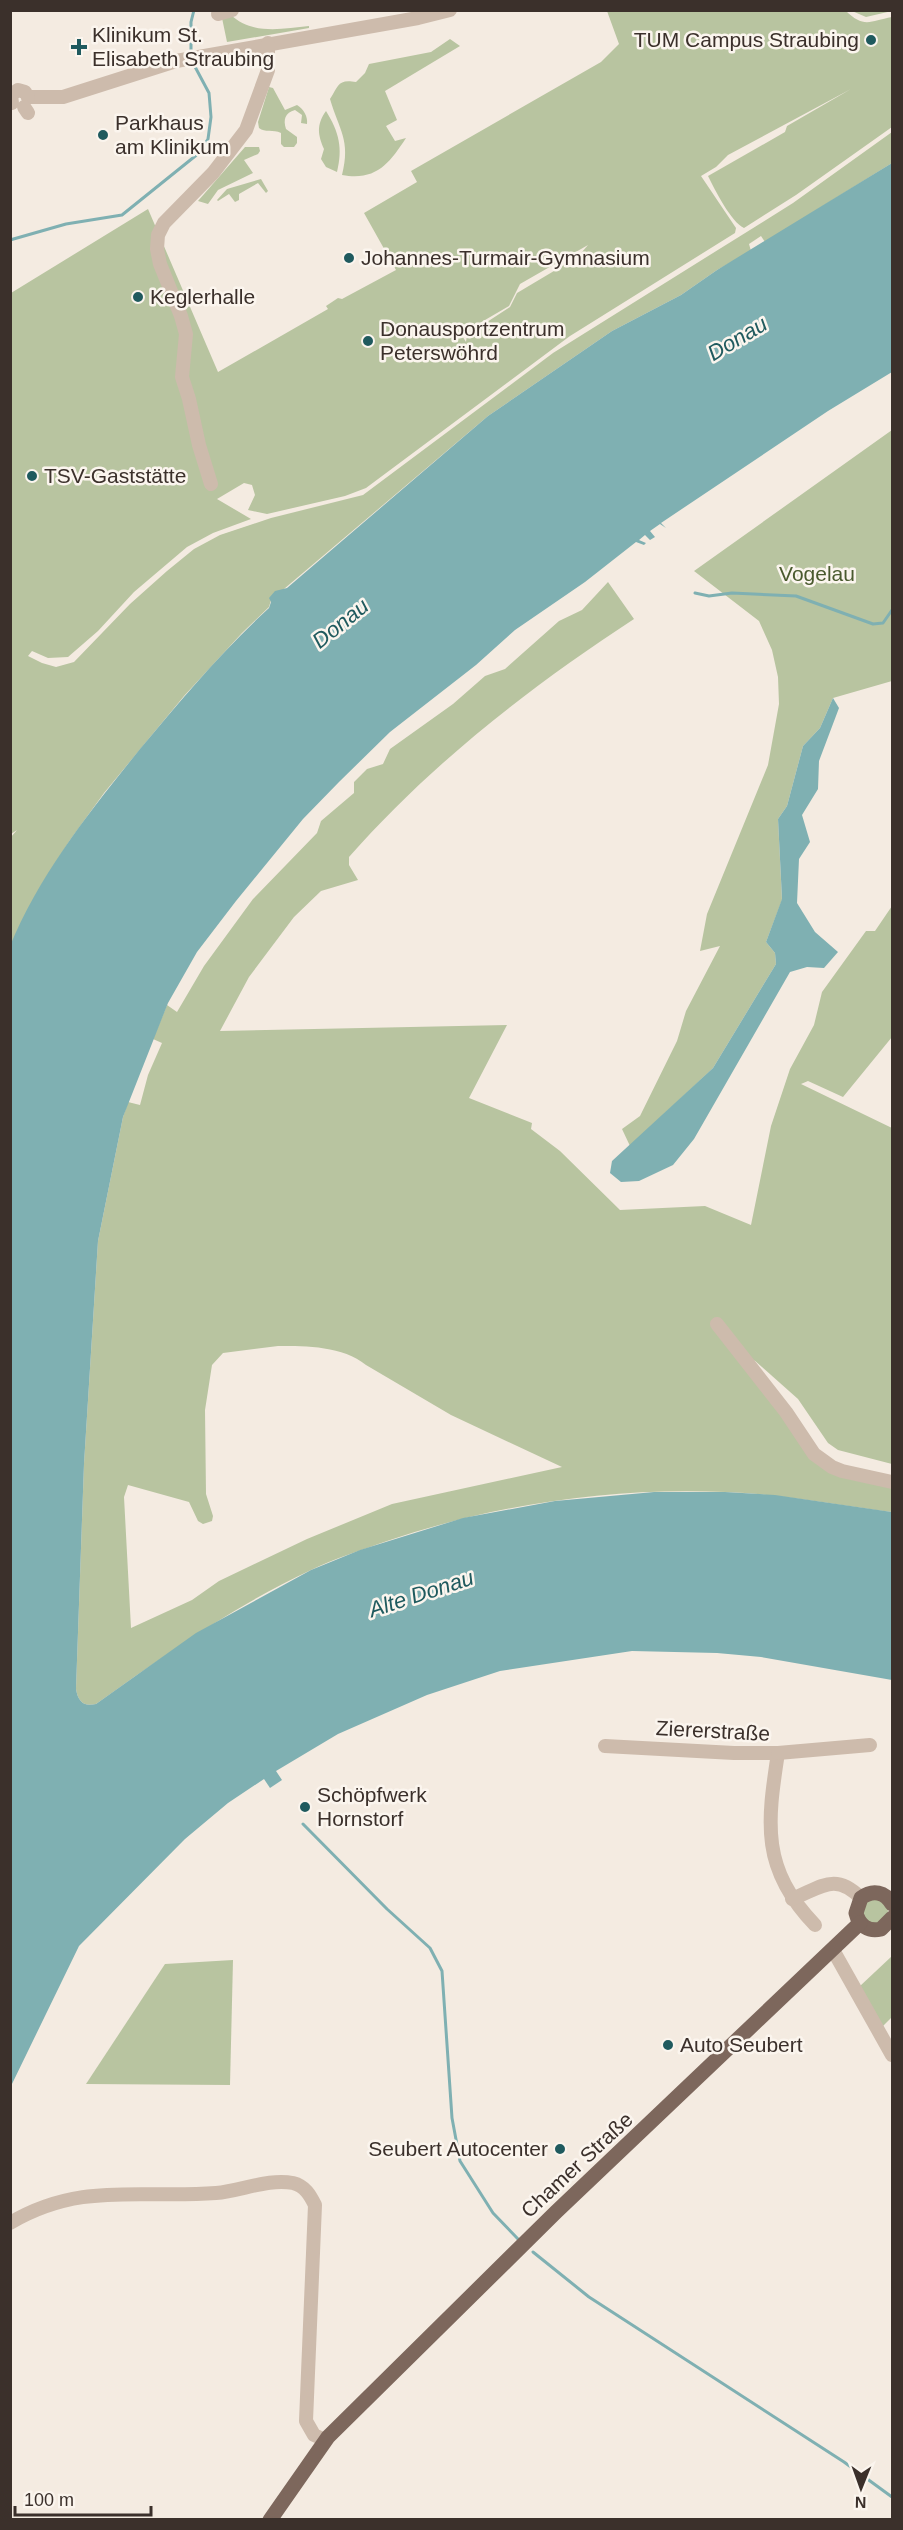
<svg xmlns="http://www.w3.org/2000/svg" width="903" height="2530" viewBox="0 0 903 2530" font-family="Helvetica,sans-serif">
<style>
.green{fill:#b8c4a0;fill-rule:evenodd}
.water{fill:#7fb0b2}
.lines{fill:none;stroke-linecap:round;stroke-linejoin:round}
.stream{stroke:#7fb0b2;stroke-width:3}
.minor{stroke:#cdbbac;stroke-width:14}
.major{stroke:#7d675c;stroke-width:15}
.poi-dot{fill:#1f5a5e;stroke:#fbf5ee;stroke-width:2}
.labels{text-anchor:middle;stroke-width:5;stroke-linejoin:round;paint-order:stroke}
.poi-label{font-size:21px;fill:#3b302b;stroke:#fbf5ee;text-anchor:start}
.park-label{font-size:21px;fill:#4a5a2e;stroke:#fbf5ee}
.street-label{font-size:21px;fill:#3b302b;stroke:#fbf5ee}
.water-label{font-size:22px;font-style:italic;fill:#1f5a5e;stroke:#fbf5ee}
</style>
<rect width="100%" height="100%" fill="#f4ebe1"/>
<g class="green">
<path d="M845 10C864 29 870 21 892 17V127L796 195 744 228C731 222 715 190 708 176L785 132 787 126 851 89 728 155 716 167 701 176 736 228 735 233 570 336 366 488 345 496 267 514 248 510 255 495 252 485 244 483 217 499 251 519 213 533 187 547 134 592 98 631 68 657 48 658 32 651 28 656 42 663 56 667 74 662 130 604 167 571 194 549 220 535 271 518 363 495 553 353 793 203 892 132V163L765 242 761 236 749 244 751 251 717 270 681 295 612 331 488 416 271 600 269 607 242 633 184 696 104 793 70 840 42 884 11 946V837L17 830 11 834V293L148 209 218 372 328 309 326 306 338 298 342 299 396 270 364 213 417 182 411 171 601 62 619 44 607 11ZM588 245 582 252 559 268 517 293 510 307 467 335 466 342 461 334 509 306 520 284Z"/>
<path d="M852 11 892 10V11L866 17Z"/>
<path d="M230 14C251 35 281 29 309 26V28L227 42 222 18Z"/>
<path d="M450 39 460 46 385 91 397 120 386 126 395 141 406 138C389 164 376 181 342 175 351 140 339 130 330 99 339 85 338 79 356 82L365 73 369 64 431 52Z"/>
<path d="M269 87 273 88 285 110 297 105C304 109 308 117 307 124L301 123 302 115 295 110C285 113 283 119 286 129L297 137V143L294 147H284L281 144V133C273 129 265 133 259 128L258 122Z"/>
<path d="M326 111C339 132 343 148 337 172L326 167 321 159 324 149C318 135 316 125 326 111Z"/>
<path d="M245 147H259L260 151 258 154 244 160 253 173 218 190 208 204 198 201Z"/>
<path d="M261 179 268 191 266 193 258 183 239 194V200L235 202 229 194 218 201 217 200 227 189Z"/>
<path d="M892 430V681L833 698 820 728 803 746 787 806 778 819 782 900 766 942 775 953 776 964 713 1068 630 1146 622 1129 640 1116 677 1041 686 1011 720 946 700 951 707 914 768 765 779 704 778 677 772 650 759 621 694 571Z"/>
<path d="M608 582 634 619C530 687 432 763 349 857V865L358 880 321 891 294 917 249 977 220 1031 507 1025 469 1098 532 1123 531 1129 560 1151 620 1210 705 1206 751 1225 771 1126 790 1069 814 1025 822 992 866 931H875L892 906V1037L843 1097 808 1081 801 1084 892 1128V1464L838 1450 828 1443 798 1399 754 1360 810 1453 892 1484V1512C837 1505 782 1494 726 1492 611 1487 496 1504 387 1541 362 1550 335 1558 311 1570 234 1606 165 1655 96 1704 83 1707 78 1701 76 1689L84 1464 98 1241 123 1117 128 1102 140 1105 148 1075 162 1043 153 1039 167 1005 177 1012 204 966 253 899 317 833 321 821 354 793V782L367 769 383 764 390 749 453 704 485 676 505 669 559 621 582 610ZM278 1346C307 1346 343 1346 366 1365L451 1415 562 1467 392 1504 307 1539 219 1581 192 1600 131 1628 124 1497 128 1485 189 1502 198 1521 203 1524 212 1521 213 1516 206 1494 205 1410 212 1365 223 1353Z"/>
<circle cx="875" cy="1912" r="13"/>
<path d="M892 1956V2017L883 2026 859 1987Z"/>
<path d="M233 1960 230 2085 86 2084 165 1964Z"/>
</g>
<g class="water">
<path d="M892 163V372L828 411 661 523 666 528 660 524 650 531 655 537 650 540 645 535 639 540 646 543 644 545 636 542 585 582 515 630 476 665 390 732 339 782 303 819 236 901 197 952 168 1003 123 1117 98 1241 84 1464 76 1689C78 1701 83 1707 96 1704L196 1633 311 1570 360 1550 463 1518 555 1501 654 1492H725L775 1495 892 1512V1680L761 1657 717 1653 632 1651 500 1671 427 1695 338 1734 276 1771 282 1780 270 1788 264 1779 228 1803 185 1839 79 1946 11 2086 10 946C40 873 91 810 140 749 181 700 222 651 269 608L271 602 269 598 275 591 287 588 488 416 612 331 681 295 717 270Z"/>
<path d="M833 698 839 708 819 761 818 789 802 815 810 842 799 859 797 903 815 932 838 952 824 968 807 967 790 972 694 1139 673 1165 639 1181 621 1182 610 1173 612 1161 713 1068 776 964 775 953 766 942 782 899 778 819 787 806 803 746 820 728Z"/>
</g>
<g class="lines">
<g class="stream">
<path d="M191 53V22L194 10"/>
<path d="M10 240 66 224 122 215 199 153 208 139 211 117 209 93 193 63"/>
<path d="M695 593 709 596 732 593 796 596 873 624 883 623 892 610"/>
<path d="M303 1824 387 1909 430 1948 442 1971 452 2118 460 2161 493 2213 518 2239"/>
<path d="M533 2252 589 2297 844 2462 892 2497"/>
</g>
<g class="minor">
<path d="M218 14 232 10"/>
<path d="M28 97H63L176 61 418 18 450 10"/>
<path d="M12 103 11 95 18 90 25 92 28 97"/>
<path d="M24 107 28 113"/>
<path d="M211 484 199 445 189 399 182 377 186 334 181 316 160 264 157 249 158 235 164 223 213 173 246 130 268 70V43"/>
<path d="M717 1324 786 1412 814 1454 832 1467 842 1471 892 1482"/>
<path d="M605 1746 734 1753H778C767 1824 761 1869 815 1925"/>
<path d="M778 1753 870 1745"/>
<path d="M792 1899C822 1887 835 1872 861 1898"/>
<path d="M833 1950 892 2055"/>
<path d="M10 2223C81 2181 140 2199 216 2193 241 2191 269 2178 293 2183 305 2186 310 2195 315 2205L306 2421 314 2435 325 2440"/>
</g>
<g class="major">
<path d="M892 1904C885 1892 873 1889 861 1898L856 1913C859 1926 869 1932 881 1929L892 1918"/>
<path d="M270 2520 328 2437 556 2212 860 1923"/>
</g>
</g>
<g class="poi-dot">
<circle cx="871" cy="40" r="6"/>
<path d="M76 38h6v6h6v6h-6v6h-6v-6h-6v-6h6z"/>
<circle cx="103" cy="135" r="6"/>
<circle cx="349" cy="258" r="6"/>
<circle cx="138" cy="297" r="6"/>
<circle cx="368" cy="341" r="6"/>
<circle cx="32" cy="476" r="6"/>
<circle cx="305" cy="1807" r="6"/>
<circle cx="668" cy="2045" r="6"/>
<circle cx="560" cy="2149" r="6"/>
</g>
<g class="labels">
<g class="poi-label">
<text x="92" y="42">Klinikum St.<tspan x="92" dy="24">Elisabeth Straubing</tspan></text>
<text x="859" y="47" text-anchor="end">TUM Campus Straubing</text>
<text x="115" y="130">Parkhaus<tspan x="115" dy="24">am Klinikum</tspan></text>
<text x="361" y="265">Johannes-Turmair-Gymnasium</text>
<text x="150" y="304">Keglerhalle</text>
<text x="380" y="336">Donausportzentrum<tspan x="380" dy="24">Peterswöhrd</tspan></text>
<text x="44" y="483">TSV-Gaststätte</text>
<text x="317" y="1802">Schöpfwerk<tspan x="317" dy="24">Hornstorf</tspan></text>
<text x="680" y="2052">Auto Seubert</text>
<text x="548" y="2156" text-anchor="end">Seubert Autocenter</text>
</g>
<g class="park-label">
<text x="817" y="581">Vogelau</text>
</g>
<g class="street-label">
<text transform="translate(713 1731) rotate(3)" y="7">Ziererstraße</text>
<text transform="translate(577 2165) rotate(-43)" y="7">Chamer Straße</text>
</g>
<g class="water-label">
<text transform="translate(737 338) rotate(-31)" y="8">Donau</text>
<text transform="translate(340 623) rotate(-39)" y="8">Donau</text>
<text transform="translate(421 1593) rotate(-18)" y="8">Alte Donau</text>
</g>
</g>
<rect width="903" height="2530" fill="none" stroke="#3b302b" stroke-width="24"/>
<g transform="translate(861 2488) rotate(181)" stroke="#fbf5ee" stroke-width="4.5" paint-order="stroke">
<path d="M0-4.5L10 22L0 15L-10 22Z" fill="#3b302b"/>
<text y="-9" font-size="16" font-weight="bold" text-anchor="middle" fill="#3b302b">N</text>
</g>
<path d="M15 2506v9h136v-9" fill="none" stroke="#3b302b" stroke-width="3"/>
<text x="24" y="2506" font-size="18" fill="#3b302b" stroke="#fbf5ee" stroke-width="4.5" paint-order="stroke">100 m</text>
</svg>
